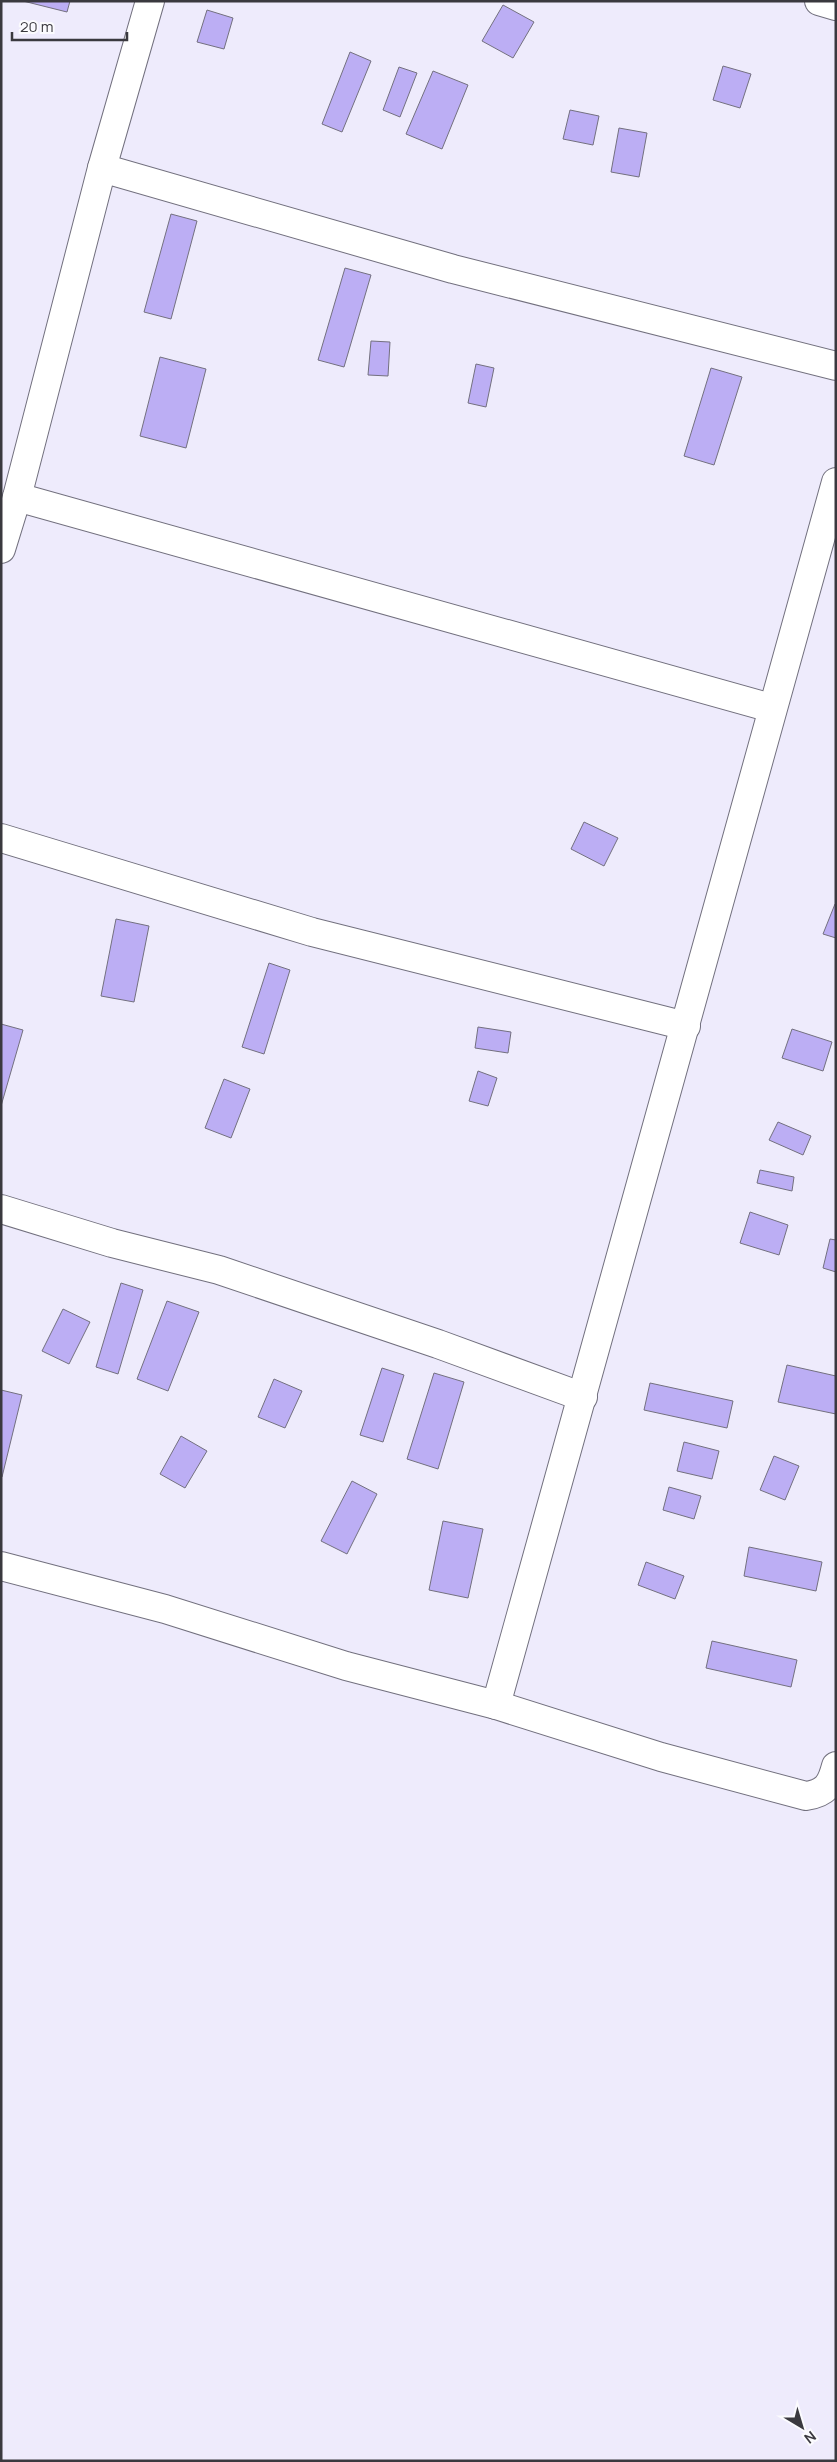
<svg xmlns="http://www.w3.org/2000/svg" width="837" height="2462" viewBox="0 0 837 2462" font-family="Manrope,sans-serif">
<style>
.building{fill:#bcaef4;stroke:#73707f}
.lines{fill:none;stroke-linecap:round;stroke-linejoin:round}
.minor-casing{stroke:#72707e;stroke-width:30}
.minor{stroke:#fff;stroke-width:28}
</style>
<rect width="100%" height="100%" fill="#eeebfc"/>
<g class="building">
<path d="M23 1H70L67 12Z"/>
<path d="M503 5 534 22 513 58 482 41Z"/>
<path d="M207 10 233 18 224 49 197 42Z"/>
<path d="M350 52 371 61 342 132 322 124Z"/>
<path d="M723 66 751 74 740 108 713 100Z"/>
<path d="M399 67 417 73 400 117 383 110Z"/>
<path d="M433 71 468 85 442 149 406 134Z"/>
<path d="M570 110 599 116 593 145 563 139Z"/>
<path d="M619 128 647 133 639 177 611 172Z"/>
<path d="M171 214 197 221 171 319 144 312Z"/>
<path d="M345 268 371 275 344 367 318 360Z"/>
<path d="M371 341 390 342 388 376 368 375Z"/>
<path d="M160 357 206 369 186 448 140 436Z"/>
<path d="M476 364 494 368 486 407 468 403Z"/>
<path d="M711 368 742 377 714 465 684 456Z"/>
<path d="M584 822 618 838 604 866 571 849Z"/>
<path d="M835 904H836V938L823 934Z"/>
<path d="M116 919 149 926 134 1002 101 996Z"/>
<path d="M269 963 290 970 264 1054 242 1047Z"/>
<path d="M1 1024 23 1030 1 1106Z"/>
<path d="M478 1027 511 1032 508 1053 475 1048Z"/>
<path d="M792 1029 832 1042 823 1071 782 1058Z"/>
<path d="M478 1071 497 1078 488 1106 469 1101Z"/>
<path d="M224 1079 250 1089 231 1138 205 1128Z"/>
<path d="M778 1122 811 1136 803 1155 769 1140Z"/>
<path d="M760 1170 794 1177 792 1191 757 1183Z"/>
<path d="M750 1212 788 1225 779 1255 740 1243Z"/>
<path d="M830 1239 836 1240V1272L823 1268Z"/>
<path d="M121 1283 143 1290 118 1374 96 1367Z"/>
<path d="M167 1301 199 1312 168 1391 137 1379Z"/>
<path d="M63 1309 90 1322 69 1364 42 1351Z"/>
<path d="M787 1365 836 1376V1414L778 1402Z"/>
<path d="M382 1368 404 1375 383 1442 360 1435Z"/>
<path d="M434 1373 464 1382 438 1469 407 1459Z"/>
<path d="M274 1379 302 1391 285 1428 258 1417Z"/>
<path d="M650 1383 733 1401 727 1428 644 1410Z"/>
<path d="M1 1390 22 1395 2 1477H1Z"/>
<path d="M181 1436 207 1451 185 1488 160 1474Z"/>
<path d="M684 1442 719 1451 712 1479 677 1471Z"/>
<path d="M774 1456 799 1466 785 1500 760 1490Z"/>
<path d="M352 1481 377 1494 347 1554 321 1541Z"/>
<path d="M669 1487 701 1496 694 1519 663 1510Z"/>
<path d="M443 1521 483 1529 468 1598 429 1590Z"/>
<path d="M749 1547 822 1562 816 1591 744 1576Z"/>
<path d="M646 1562 684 1576 675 1599 638 1585Z"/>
<path d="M712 1641 797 1660 791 1687 706 1668Z"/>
</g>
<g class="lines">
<defs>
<g id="minor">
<path d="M819 1 836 6"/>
<path d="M102 168 453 269 836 366"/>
<path d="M17 497 771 708"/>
<path d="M1 549 17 497 102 168 150 1"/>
<path d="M1 838 312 932 686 1026"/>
<path d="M1 1209 112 1243 219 1270 438 1344 583 1397"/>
<path d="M1 1566 165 1609 346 1666 496 1705 661 1757 806 1796C826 1793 831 1785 836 1766"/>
<path d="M496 1705C611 1298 719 889 836 482"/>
</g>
</defs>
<use href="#minor" class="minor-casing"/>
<use href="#minor" class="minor"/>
</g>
<rect width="837" height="2462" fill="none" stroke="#3a393f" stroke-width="5"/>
<g transform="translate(802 2427) rotate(142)" stroke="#fbfbfe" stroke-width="4" paint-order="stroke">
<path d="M0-4L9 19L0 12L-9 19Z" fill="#3a393f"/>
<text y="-8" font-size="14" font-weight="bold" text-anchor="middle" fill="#3a393f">N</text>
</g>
<path d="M12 32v8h115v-8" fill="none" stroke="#3a393f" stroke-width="2.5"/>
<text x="20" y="32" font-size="15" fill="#3a393f" stroke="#fbfbfe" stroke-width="4" paint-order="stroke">20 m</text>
</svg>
